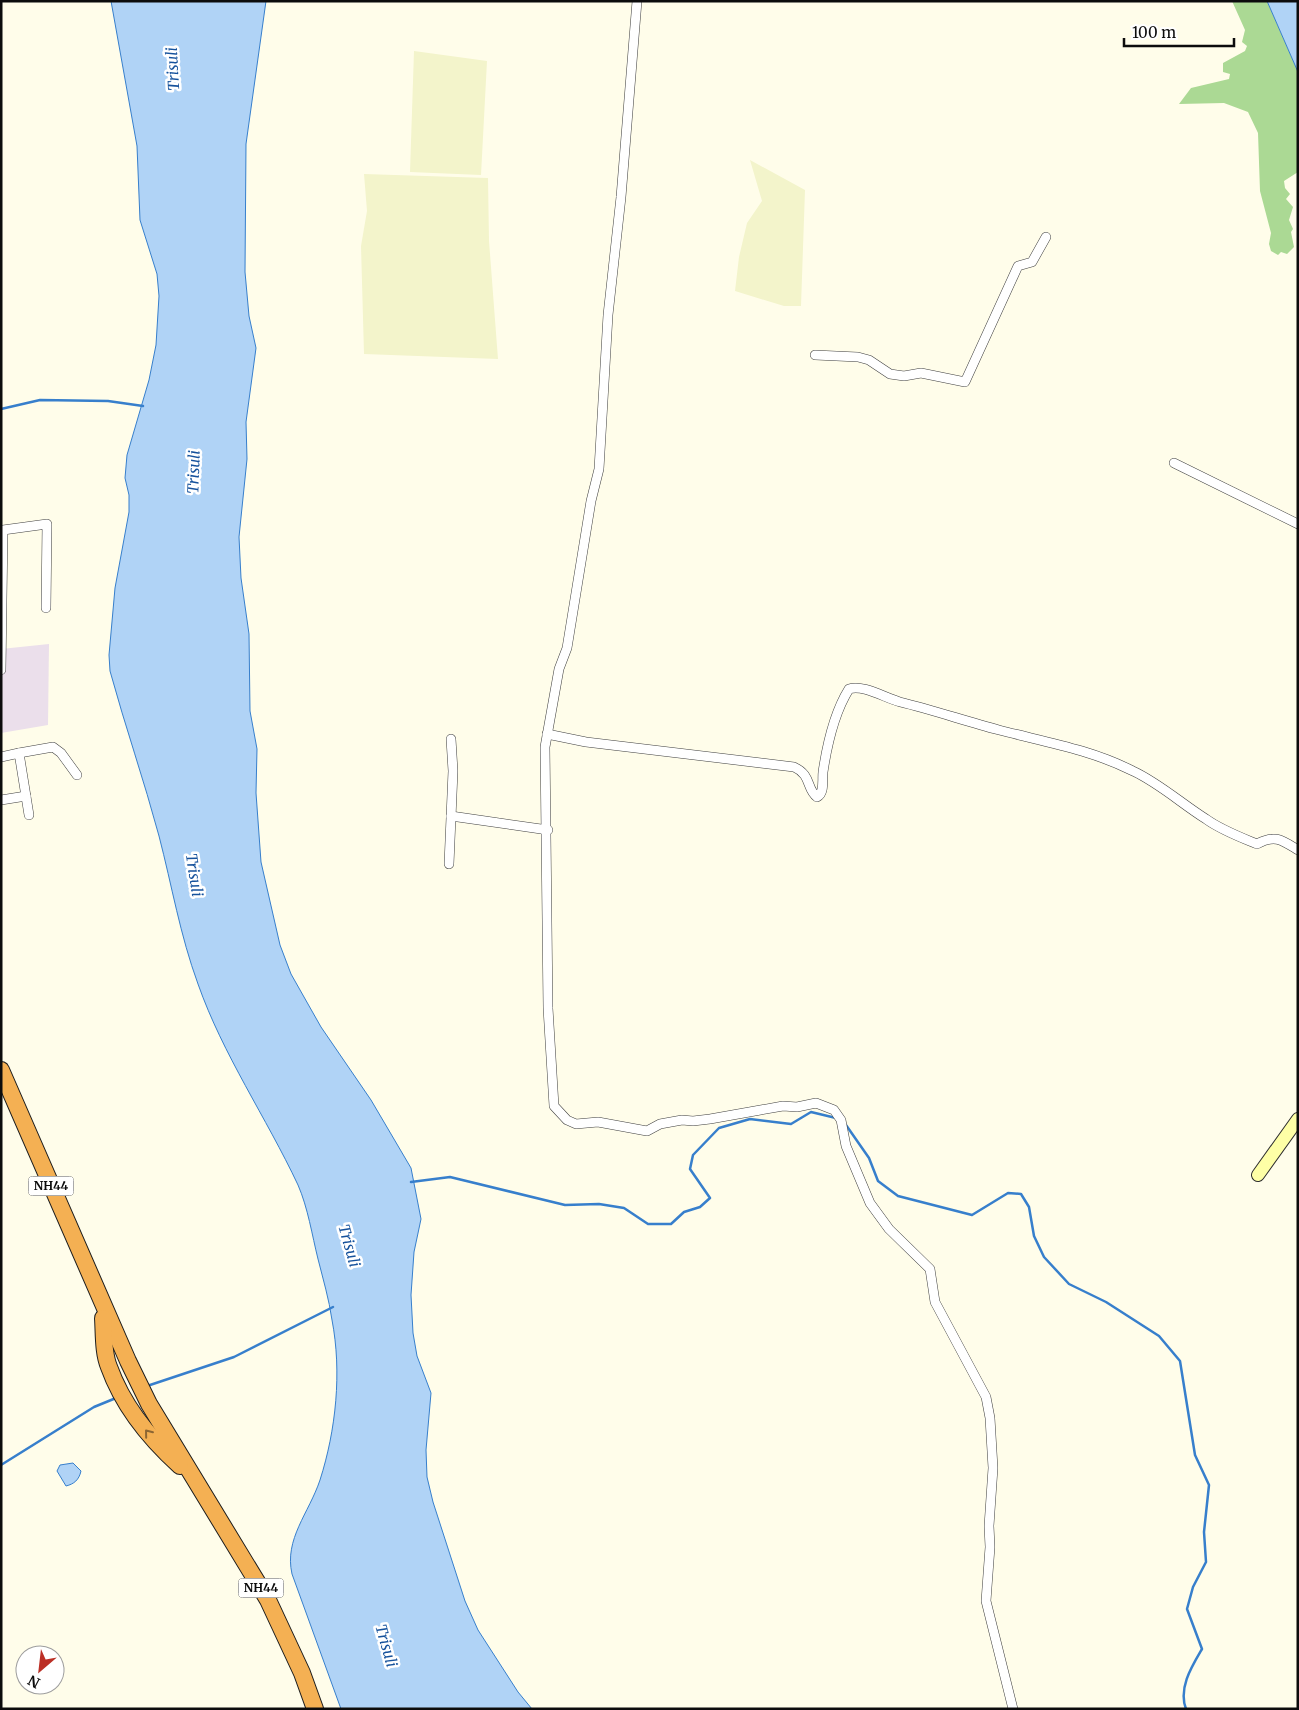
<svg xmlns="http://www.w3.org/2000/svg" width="1299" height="1710" viewBox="0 0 1299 1710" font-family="Merriweather,serif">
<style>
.industrial{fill:#ebdfeb}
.farmland{fill:#f3f4cb}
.forest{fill:#abd994}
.water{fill:#b0d3f6;stroke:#377fcc}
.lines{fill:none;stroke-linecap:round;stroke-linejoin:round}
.stream{stroke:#377fcc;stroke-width:2.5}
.street-casing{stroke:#3f3f3f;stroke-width:10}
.secondary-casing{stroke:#2e2e2e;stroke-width:14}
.highway-casing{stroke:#1d1d1d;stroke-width:18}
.street{stroke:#fff;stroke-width:9}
.secondary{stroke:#feffa6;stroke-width:12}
.highway{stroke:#f4b053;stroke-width:16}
.oneway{stroke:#8c6633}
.labels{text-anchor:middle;stroke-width:5;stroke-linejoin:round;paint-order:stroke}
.shield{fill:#fff;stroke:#555;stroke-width:1}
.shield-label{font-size:12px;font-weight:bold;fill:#0c0c0c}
.water-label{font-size:15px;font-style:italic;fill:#16529c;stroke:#fff}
</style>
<rect width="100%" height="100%" fill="#fffdea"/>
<path class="industrial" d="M49 644 48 725 1 733V649Z"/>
<g class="farmland">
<path d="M414 51 487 61 481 175 410 172Z"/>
<path d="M750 160 805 190 801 306H784L735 291 739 257 747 223 762 201Z"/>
<path d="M364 174 488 178 489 241 498 359 364 354 361 246 367 211Z"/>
</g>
<path class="forest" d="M1232 1H1267L1298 72V172L1284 181 1285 188 1290 194 1286 199 1293 207 1289 220 1293 229 1291 232 1294 247 1287 254 1281 252 1278 255 1271 251 1269 244 1271 233 1260 191 1258 133 1248 112 1224 103 1179 104 1191 88 1229 79 1230 74 1223 72V63L1245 51 1247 46 1242 42 1245 30Z"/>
<g class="water">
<path d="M111 1H266L246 144 245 272 249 316 256 348 246 422 247 459 239 537 241 578 249 634 250 711 257 749 256 793 261 862 280 945 291 974 321 1027 371 1100 411 1168 421 1219 414 1252 411 1295 413 1333 417 1356 431 1393 426 1450 427 1477 433 1502 465 1601 478 1630 518 1692 532 1709H341L292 1574C284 1539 309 1513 320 1480 336 1430 342 1372 332 1320 329 1299 323 1279 318 1259 312 1235 308 1208 298 1185 266 1117 223 1055 198 984 180 935 172 886 159 836 144 780 125 726 110 671L109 655 115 588 129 512V495L125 478 127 455 149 380 156 345 159 296 157 274 140 220 137 146Z"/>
<path d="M1267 1H1298V72Z"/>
<path d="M73 1463 81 1471C79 1480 74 1484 66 1486L57 1471 60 1465Z"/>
</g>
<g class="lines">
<g class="stream">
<path d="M1 409 40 400 108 401 143 406"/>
<path d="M846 1125 869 1158 878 1181 898 1196 972 1215 1008 1193 1021 1194 1029 1207 1034 1236 1044 1257 1069 1284 1106 1302 1159 1336 1180 1361 1195 1455 1209 1485 1204 1532 1206 1562 1193 1587 1187 1609 1202 1649C1192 1666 1178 1688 1186 1709"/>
<path d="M411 1182 450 1177 565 1205 599 1204 624 1208 648 1224H671L684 1212 700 1207 710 1198 690 1169 693 1155 719 1128 750 1119 791 1124 811 1112 836 1118"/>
<path d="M147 1386 234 1357 333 1307"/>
<path d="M1 1465 94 1407 116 1398"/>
</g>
<defs>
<g id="street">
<path d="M637 1 621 197 608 315 599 469 591 501 567 648 559 669 545 747 548 1008 554 1106 567 1120 576 1124 598 1122 647 1131 660 1124 682 1120 693 1121 710 1119 783 1106 797 1107 816 1103 834 1110 841 1120 846 1146 870 1203 889 1229 930 1269 935 1302 986 1397 990 1418 993 1468 989 1526 990 1547 986 1601 1013 1709"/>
<path d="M815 355 858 357 869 360 890 374 904 376 921 373 965 382 1018 266 1032 262 1046 237"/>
<path d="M1174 463 1298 524"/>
<path d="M1 670 3 530 47 524 46 608"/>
<path d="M547 734 586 742 794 767C812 775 806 789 817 797 825 793 822 780 823 772 827 745 834 713 849 689 863 684 885 698 900 702 933 710 965 721 999 730 1045 742 1089 749 1133 771 1159 783 1182 804 1206 819 1221 830 1240 837 1257 844 1275 834 1282 840 1298 850"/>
<path d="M19 753 53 747 61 753 77 775"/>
<path d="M1 757 19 753 29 815"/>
<path d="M1 800 26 796"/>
<path d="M451 816 548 830"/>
<path d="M449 864 453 771 451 739"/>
</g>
<path id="secondary" d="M1258 1175 1298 1119"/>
<g id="highway">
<path d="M1 1070 128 1361 149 1404 268 1600 302 1673 315 1709"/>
<path d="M103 1318C104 1333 103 1353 109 1367 123 1406 150 1439 180 1466"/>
</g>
</defs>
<use href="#street" class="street-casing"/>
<use href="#secondary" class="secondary-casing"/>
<use href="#highway" class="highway-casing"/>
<use href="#street" class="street"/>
<use href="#secondary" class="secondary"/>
<use href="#highway" class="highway"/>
</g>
<defs><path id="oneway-chevron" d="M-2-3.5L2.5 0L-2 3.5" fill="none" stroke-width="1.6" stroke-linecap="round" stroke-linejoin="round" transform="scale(1.25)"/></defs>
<use class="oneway" href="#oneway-chevron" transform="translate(148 1433) rotate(-129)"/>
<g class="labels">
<g class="shield">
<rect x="28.5" y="1176.5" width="45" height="19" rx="4"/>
<rect x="238.5" y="1578.5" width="45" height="19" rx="4"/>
</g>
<g class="shield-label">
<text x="51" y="1190">NH44</text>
<text x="261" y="1592">NH44</text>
</g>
<g class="water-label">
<text transform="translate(173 69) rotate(-93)" y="5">Trisuli</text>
<text transform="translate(194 472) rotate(-88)" y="5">Trisuli</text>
<text transform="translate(194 875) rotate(81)" y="5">Trisuli</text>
<text transform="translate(349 1246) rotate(74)" y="5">Trisuli</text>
<text transform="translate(386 1646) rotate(74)" y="5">Trisuli</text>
</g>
</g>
<rect width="1299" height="1710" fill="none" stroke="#0c0c0c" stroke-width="5"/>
<g transform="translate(40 1670) rotate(208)"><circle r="24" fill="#ffffff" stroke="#9e9e9e"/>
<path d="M0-4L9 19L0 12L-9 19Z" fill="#bb2f25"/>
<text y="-8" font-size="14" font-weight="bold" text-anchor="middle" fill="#0c0c0c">N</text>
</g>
<path d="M1124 38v8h110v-8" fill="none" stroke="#0c0c0c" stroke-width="2.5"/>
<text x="1132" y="38" font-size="15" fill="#0c0c0c" stroke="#ffffff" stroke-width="4" paint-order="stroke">100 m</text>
</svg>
